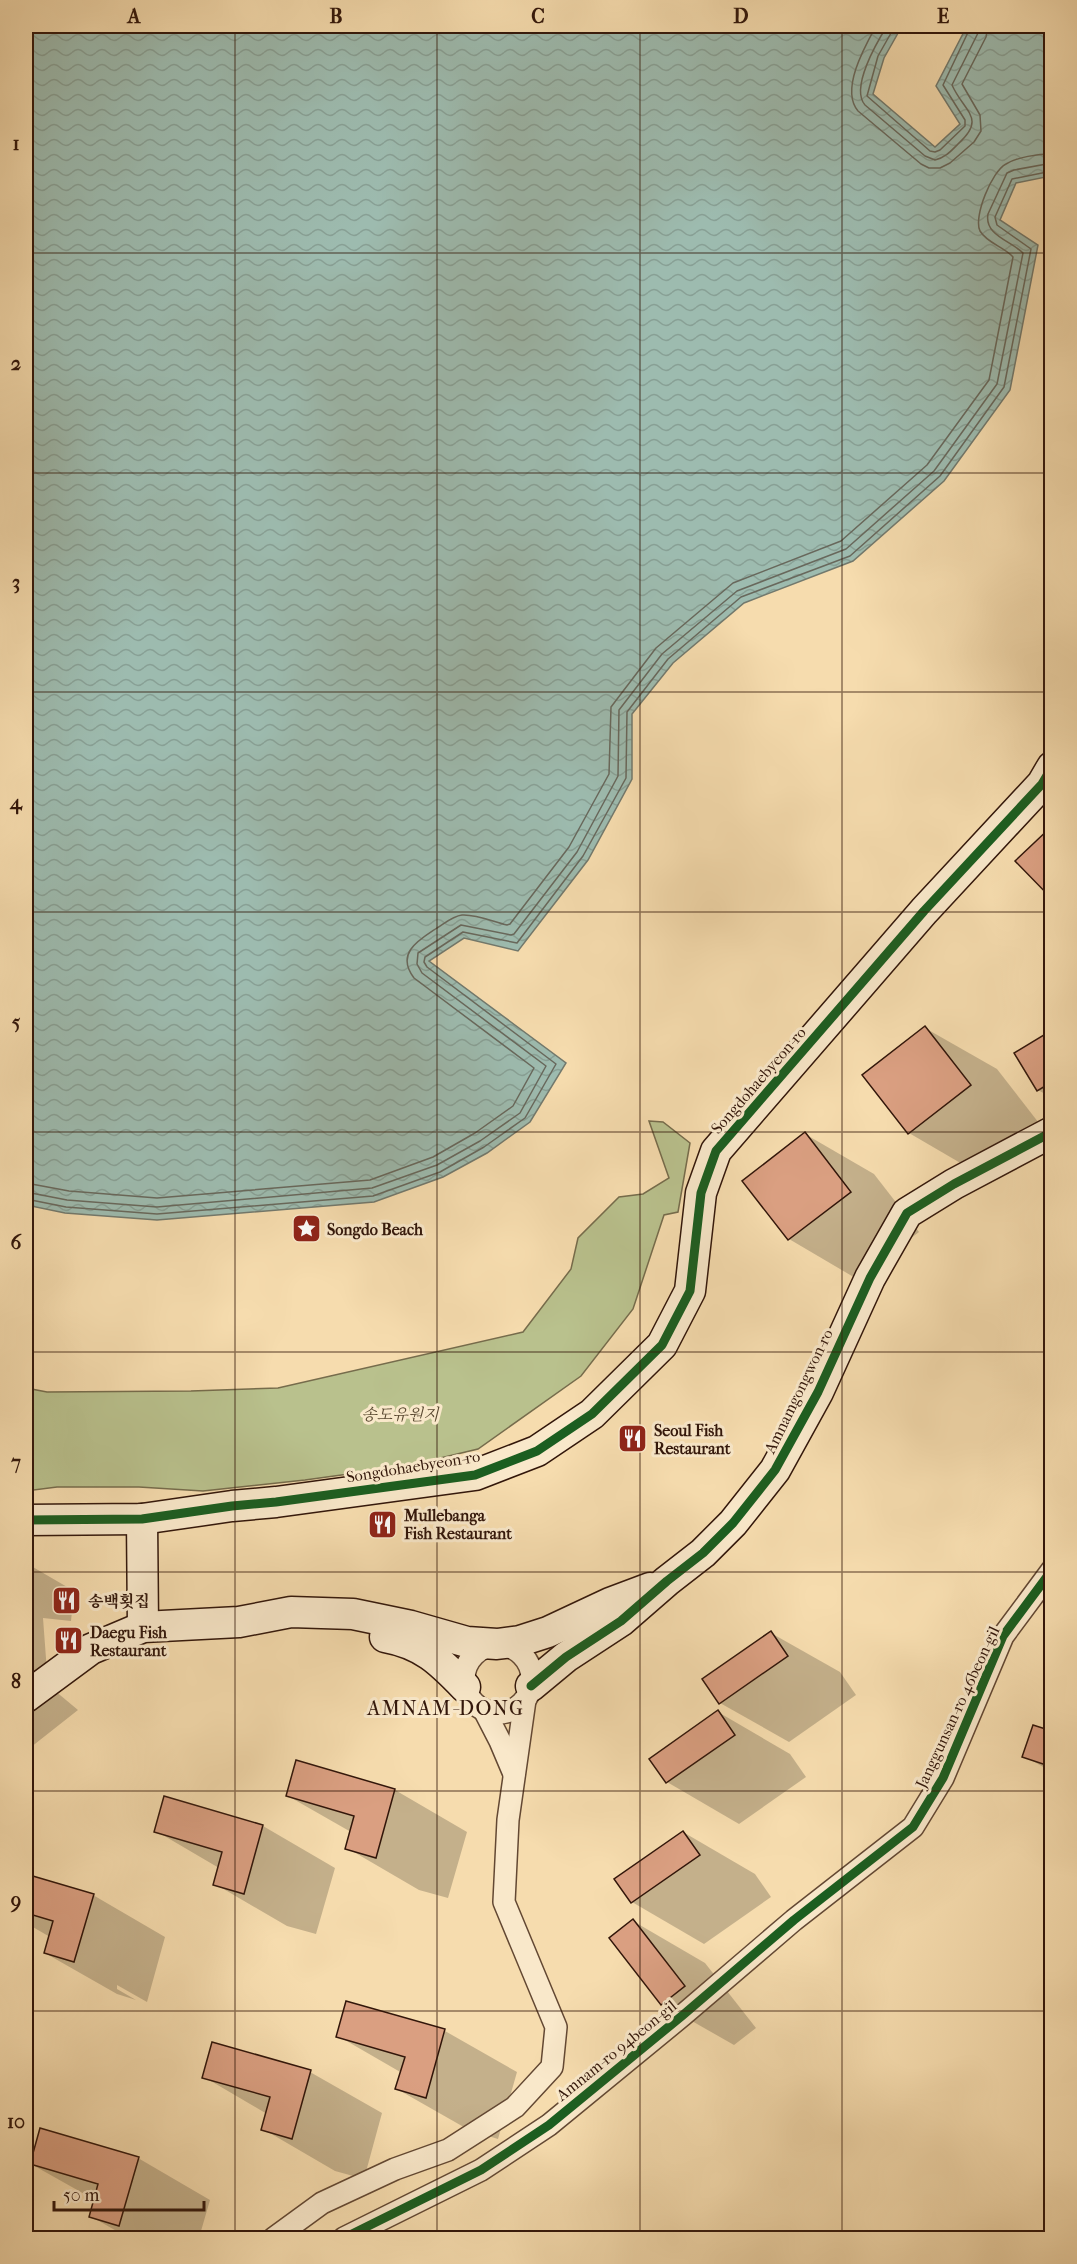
<svg xmlns="http://www.w3.org/2000/svg" width="1077" height="2264" viewBox="0 0 1077 2264" font-family="'IM FELL French Canon','Noto Serif KR',serif">
<style>
.park{fill:#b9c18d;stroke:#766c4c;stroke-width:1.5}
.water{fill:url(#water-waves);stroke:#72796d;stroke-width:1.5}
.shadow{fill:#0003}
.lines{fill:none;stroke-linecap:round;stroke-linejoin:round}
.shore{stroke:#68685c;stroke-width:1.5}
.building{fill:#da9f81;stroke:#32160a;stroke-width:1.5}
.street-casing{stroke:#634833;stroke-width:24}
.secondary-casing{stroke:#32160a;stroke-width:33}
.street{stroke:#f9e8ca;stroke-width:21}
.secondary{stroke:#f9e8ca;stroke-width:30}
.cycleway-casing{stroke:#f9e8ca;stroke-width:13}
.cycleway{stroke:#1b5e20;stroke-width:9}
.grid{fill:none;stroke:#32160a;stroke-width:1.5;stroke-opacity:0.55}
.labels{text-anchor:middle;stroke-width:6;stroke-linejoin:round;paint-order:stroke}
.street-label{font-size:16px;fill:#32160a;stroke:#f9e8ca}
.poi-label{font-size:16px;font-weight:bold;fill:#32160a;stroke:#f9e8ca;text-anchor:start}
.park-label{font-size:16px;font-style:italic;fill:#5a4931;stroke:#f9e8ca}
.quarter-label{font-size:20px;letter-spacing:1.5px;fill:#32160a;stroke:#f9e8ca}
.neatline{fill:none;stroke:#32160a;stroke-width:2}
.grid-label{font-size:20px;text-anchor:middle;font-weight:bold;fill:#32160a}
</style>
<defs>
<pattern id="water-waves" width="16" height="10" patternUnits="userSpaceOnUse" patternTransform="scale(1.5)"><rect width="16" height="10" fill="#9dbbaf"/><path d="M0 5q4-4 8 0t8 0" fill="none" stroke="#88a095"/></pattern>
</defs>
<rect width="100%" height="100%" fill="#f6dcae"/>
<filter id="stains"><feTurbulence type="fractalNoise" baseFrequency=".00333" numOctaves="4"/><feColorMatrix values="0 0 0 0 .2 0 0 0 0 .09 0 0 0 0 .02 0 0 0 .5 -.17"/></filter>
<radialGradient id="worn" r=".72"><stop offset=".6" stop-color="#630" stop-opacity="0"/><stop offset="1" stop-color="#630" stop-opacity=".3"/></radialGradient>
<path class="park" d="M649 1121 663 1122 690 1143 678 1212 664 1215 633 1309 581 1376 478 1449 407 1466 305 1480 203 1491 139 1487H57L26 1491V1388L47 1392 191 1391 278 1388 523 1332 571 1269 578 1238 619 1197 643 1194 669 1178Z"/>
<path class="water" d="M26 26H902L884 58 873 94 935 147 960 124 936 86 967 26H1051V176L1016 183 1000 220 1038 245 1010 390 944 481 853 561 744 603 673 663 632 714V779L588 860 518 951 464 938 429 961 566 1063 530 1122 487 1153 443 1177 374 1202 157 1220 65 1213 26 1205Z"/>
<g class="shadow">
<path d="M925 1028 997 1069 1042 1127 981 1175 909 1133Z"/>
<path d="M1052 1032V1098L1038 1090Z"/>
<path d="M805 1134 874 1174 919 1232 857 1279 789 1239 744 1181Z"/>
<path d="M26 1563 74 1591 71 1621 43 1618 48 1685 78 1710 26 1751Z"/>
<path d="M771 1633 840 1672 856 1695 789 1742 720 1703Z"/>
<path d="M718 1712 790 1754 806 1777 739 1824 667 1782Z"/>
<path d="M1052 1733V1772L1024 1756Z"/>
<path d="M297 1762 395 1790 467 1832 448 1898 419 1890 347 1848 351 1832 288 1796Z"/>
<path d="M165 1798 263 1826 335 1868 316 1934 287 1926 215 1884 219 1868 156 1831Z"/>
<path d="M683 1832 755 1874 771 1897 704 1944 632 1902 616 1879Z"/>
<path d="M26 1876 93 1895 165 1937 147 2002 117 1985V1989L136 2000 117 1994 45 1953 50 1937 26 1923Z"/>
<path d="M633 1921 705 1963 756 2028 734 2045 662 2004Z"/>
<path d="M347 2003 445 2031 517 2072 498 2139 469 2130 397 2089 402 2073 338 2036Z"/>
<path d="M310 2072 382 2113 364 2179 335 2171 263 2129 267 2114 204 2077Z"/>
<path d="M138 2158 210 2200 199 2238H129L90 2216 95 2200 31 2164Z"/>
</g>
<g class="lines">
<g class="shore">
<path d="M876 26C865 46 840 90 858 111L921 164 929 168H940L950 163 974 142 981 131 980 115 962 84 986 37 988 26"/>
<path d="M887 26C877 42 850 88 865 105L925 156 935 160C945 158 951 151 958 144 987 118 964 112 952 85L978 33 979 26"/>
<path d="M895 26 878 56 867 96 930 151 935 152 940 150 965 126V120L943 85 971 26"/>
<path d="M26 1183 69 1191 157 1198 370 1180 433 1157 475 1133 513 1106 534 1068 414 978C395 953 419 940 437 928 445 923 453 916 462 915 476 914 494 922 507 925L510 924 569 847 609 774 611 707 656 648 733 583 841 541 927 465 989 380 1013 257C1004 247 987 243 980 231 973 217 992 171 1006 164 1017 157 1038 154 1052 154"/>
<path d="M26 1192 67 1200 157 1207 372 1188 437 1165 480 1141 520 1113 546 1066 422 973 417 964 418 953 461 925 511 935 514 934 577 852 618 776 619 710 662 654 737 591 846 549 934 471 997 384 1023 253C1011 241 984 235 988 214L1007 173 1014 170 1052 163"/>
<path d="M26 1199 66 1207 157 1214 373 1196 440 1172 484 1147 525 1118 556 1064 427 967 424 962 425 957 463 932 517 943 583 856 626 778 627 712 668 659 741 597 850 556 940 476 1004 387 1031 249 997 225 995 217 1012 179 1052 171"/>
</g>
</g>
<g class="building">
<path d="M1052 826V899L1015 861Z"/>
<path d="M925 1026 971 1085 908 1134 862 1075Z"/>
<path d="M1052 1030V1082L1037 1091 1014 1053Z"/>
<path d="M805 1132 851 1192 788 1240 742 1181Z"/>
<path d="M771 1631 788 1656 719 1704 702 1679Z"/>
<path d="M718 1710 735 1735 666 1783 649 1759Z"/>
<path d="M1033 1725 1052 1731V1767L1022 1757Z"/>
<path d="M296 1760 395 1789 376 1858 345 1849 354 1816 286 1796Z"/>
<path d="M164 1796 263 1825 244 1894 213 1885 222 1852 154 1832Z"/>
<path d="M683 1831 700 1855 631 1903 614 1879Z"/>
<path d="M26 1874 94 1894 74 1962 44 1953 53 1921 26 1913Z"/>
<path d="M633 1919 685 1986 661 2005 609 1938Z"/>
<path d="M346 2001 445 2029 426 2098 395 2089 405 2057 336 2037Z"/>
<path d="M212 2042 311 2070 292 2139 261 2130 270 2097 202 2078Z"/>
<path d="M40 2128 139 2157 119 2226 89 2217 98 2184 30 2164Z"/>
</g>
<g class="lines">
<defs>
<g id="street">
<circle cx="498" cy="1679" r="34"/>
<path d="M484 1710 500 1741 514 1774"/>
<path d="M274 2238 322 2203 395 2169 448 2150 515 2107 552 2067 556 2027 504 1902 508 1820 525 1700"/>
<path d="M344 2238 481 2170 549 2125 683 2015 794 1920 913 1827 943 1778 1003 1636 1052 1570"/>
</g>
<g id="secondary">
<path d="M142 1519 143 1627"/>
<path d="M26 1520 142 1519 232 1506 276 1502 475 1475 537 1451 592 1414 662 1345 690 1291 701 1193 716 1151 924 911 1042 784 1052 767"/>
<path d="M385 1637C423 1644 440 1661 465 1687"/>
<path d="M531 1686 566 1657 621 1621 667 1581 703 1553 733 1523 775 1470 818 1392 870 1278 907 1213 954 1184 1052 1132"/>
<path d="M26 1697 91 1649 143 1627 239 1622 291 1612 353 1614 411 1626 467 1642 497 1644 520 1641 548 1632 610 1603 650 1588"/>
</g>
</defs>
<use href="#street" class="street-casing"/>
<use href="#secondary" class="secondary-casing"/>
<use href="#street" class="street"/>
<use href="#secondary" class="secondary"/>
<defs>
<g id="cycleway">
<path d="M26 1520 142 1519 232 1506 276 1502 475 1475 537 1451 592 1414 662 1345 690 1291 701 1193 716 1151 924 911 1042 784 1052 767"/>
<path d="M531 1686 566 1657 621 1621 667 1581 703 1553 733 1523 775 1470 818 1392 870 1278 907 1213 954 1184 1052 1132"/>
<path d="M344 2238 481 2170 549 2125 683 2015 794 1920 913 1827 943 1778 1003 1636 1052 1570"/>
</g>
</defs>
<use href="#cycleway" class="cycleway-casing"/>
<use href="#cycleway" class="cycleway"/>
</g>
<path class="grid" d="M235 26V2238M437 26V2238M640 26V2238M842 26V2238M26 253H1052M26 473H1052M26 692H1052M26 912H1052M26 1132H1052M26 1352H1052M26 1572H1052M26 1791H1052M26 2011H1052"/>
<defs>
<symbol id="sight-square" viewBox="-11 -11 22 22"><rect x="-9" y="-9" width="18" height="18" rx="4" fill="#8f2418" stroke="#f9e8ca"/><path d="M0-6L1.8-2.2L6-1.7L2.9 1.2L3.7 5.4L0 3.3L-3.7 5.4L-2.9 1.2L-6-1.7L-1.8-2.2Z" fill="#fff"/></symbol>
<symbol id="restaurant-square" viewBox="-11 -11 22 22"><rect x="-9" y="-9" width="18" height="18" rx="4" fill="#8f2418" stroke="#f9e8ca"/><path d="M-5-6h1v4h1v-4h1v4h1v-4h1v5L-1.5 .5V6h-2V.5L-5-1ZM5-6V6H3V1.5H1.5Q1.5-4 5-6Z" fill="#fff"/></symbol>
</defs>
<g fill-rule="evenodd">
<use href="#sight-square" x="290" y="1212" width="33" height="33"/>
<use href="#restaurant-square" x="616" y="1422" width="33" height="33"/>
<use href="#restaurant-square" x="366" y="1508" width="33" height="33"/>
<use href="#restaurant-square" x="50" y="1584" width="33" height="33"/>
<use href="#restaurant-square" x="52" y="1624" width="33" height="33"/>
</g>
<g class="labels">
<g class="street-label">
<text transform="translate(758 1080) rotate(-49)" y="6">Songdohaebyeon-ro</text>
<text transform="translate(798 1391) rotate(-64)" y="6">Amnamgongwon-ro</text>
<text transform="translate(413 1466) rotate(-9)" y="6">Songdohaebyeon-ro</text>
<text transform="translate(957 1707) rotate(-65)" y="6">Janggunsan-ro 46beon-gil</text>
<text transform="translate(616 2050) rotate(-39)" y="6">Amnam-ro 94beon-gil</text>
</g>
<g class="poi-label">
<text x="327" y="1235">Songdo Beach</text>
<text x="654" y="1436">Seoul Fish<tspan x="654" dy="18">Restaurant</tspan></text>
<text x="404" y="1521">Mullebanga<tspan x="404" dy="18">Fish Restaurant</tspan></text>
<text x="88" y="1607">송백횟집</text>
<text x="90" y="1638">Daegu Fish<tspan x="90" dy="18">Restaurant</tspan></text>
</g>
<g class="park-label">
<text x="400" y="1420">송도유원지</text>
</g>
<g class="quarter-label">
<text x="446" y="1715">AMNAM-DONG</text>
</g>
</g>
<rect width="1077" height="2264" fill="none" stroke="#f6dcae" stroke-width="66"/>
<path d="M54 2201v9h150v-9" fill="none" stroke="#32160a" stroke-width="3"/>
<text x="63" y="2201" font-size="18" fill="#32160a" stroke="#f9e8ca" stroke-width="4.5" paint-order="stroke">50 m</text>
<rect x="33" y="33" width="1011" height="2198" class="neatline"/>
<g class="grid-label">
<text x="134" y="23">A</text>
<text x="336" y="23">B</text>
<text x="538" y="23">C</text>
<text x="741" y="23">D</text>
<text x="943" y="23">E</text>
<text x="16" y="150">1</text>
<text x="16" y="370">2</text>
<text x="16" y="589">3</text>
<text x="16" y="809">4</text>
<text x="16" y="1029">5</text>
<text x="16" y="1249">6</text>
<text x="16" y="1469">7</text>
<text x="16" y="1688">8</text>
<text x="16" y="1908">9</text>
<text x="16" y="2128">10</text>
</g>
<rect width="100%" height="100%" filter="url(#stains)"/>
<rect width="100%" height="100%" fill="url(#worn)"/>
</svg>
